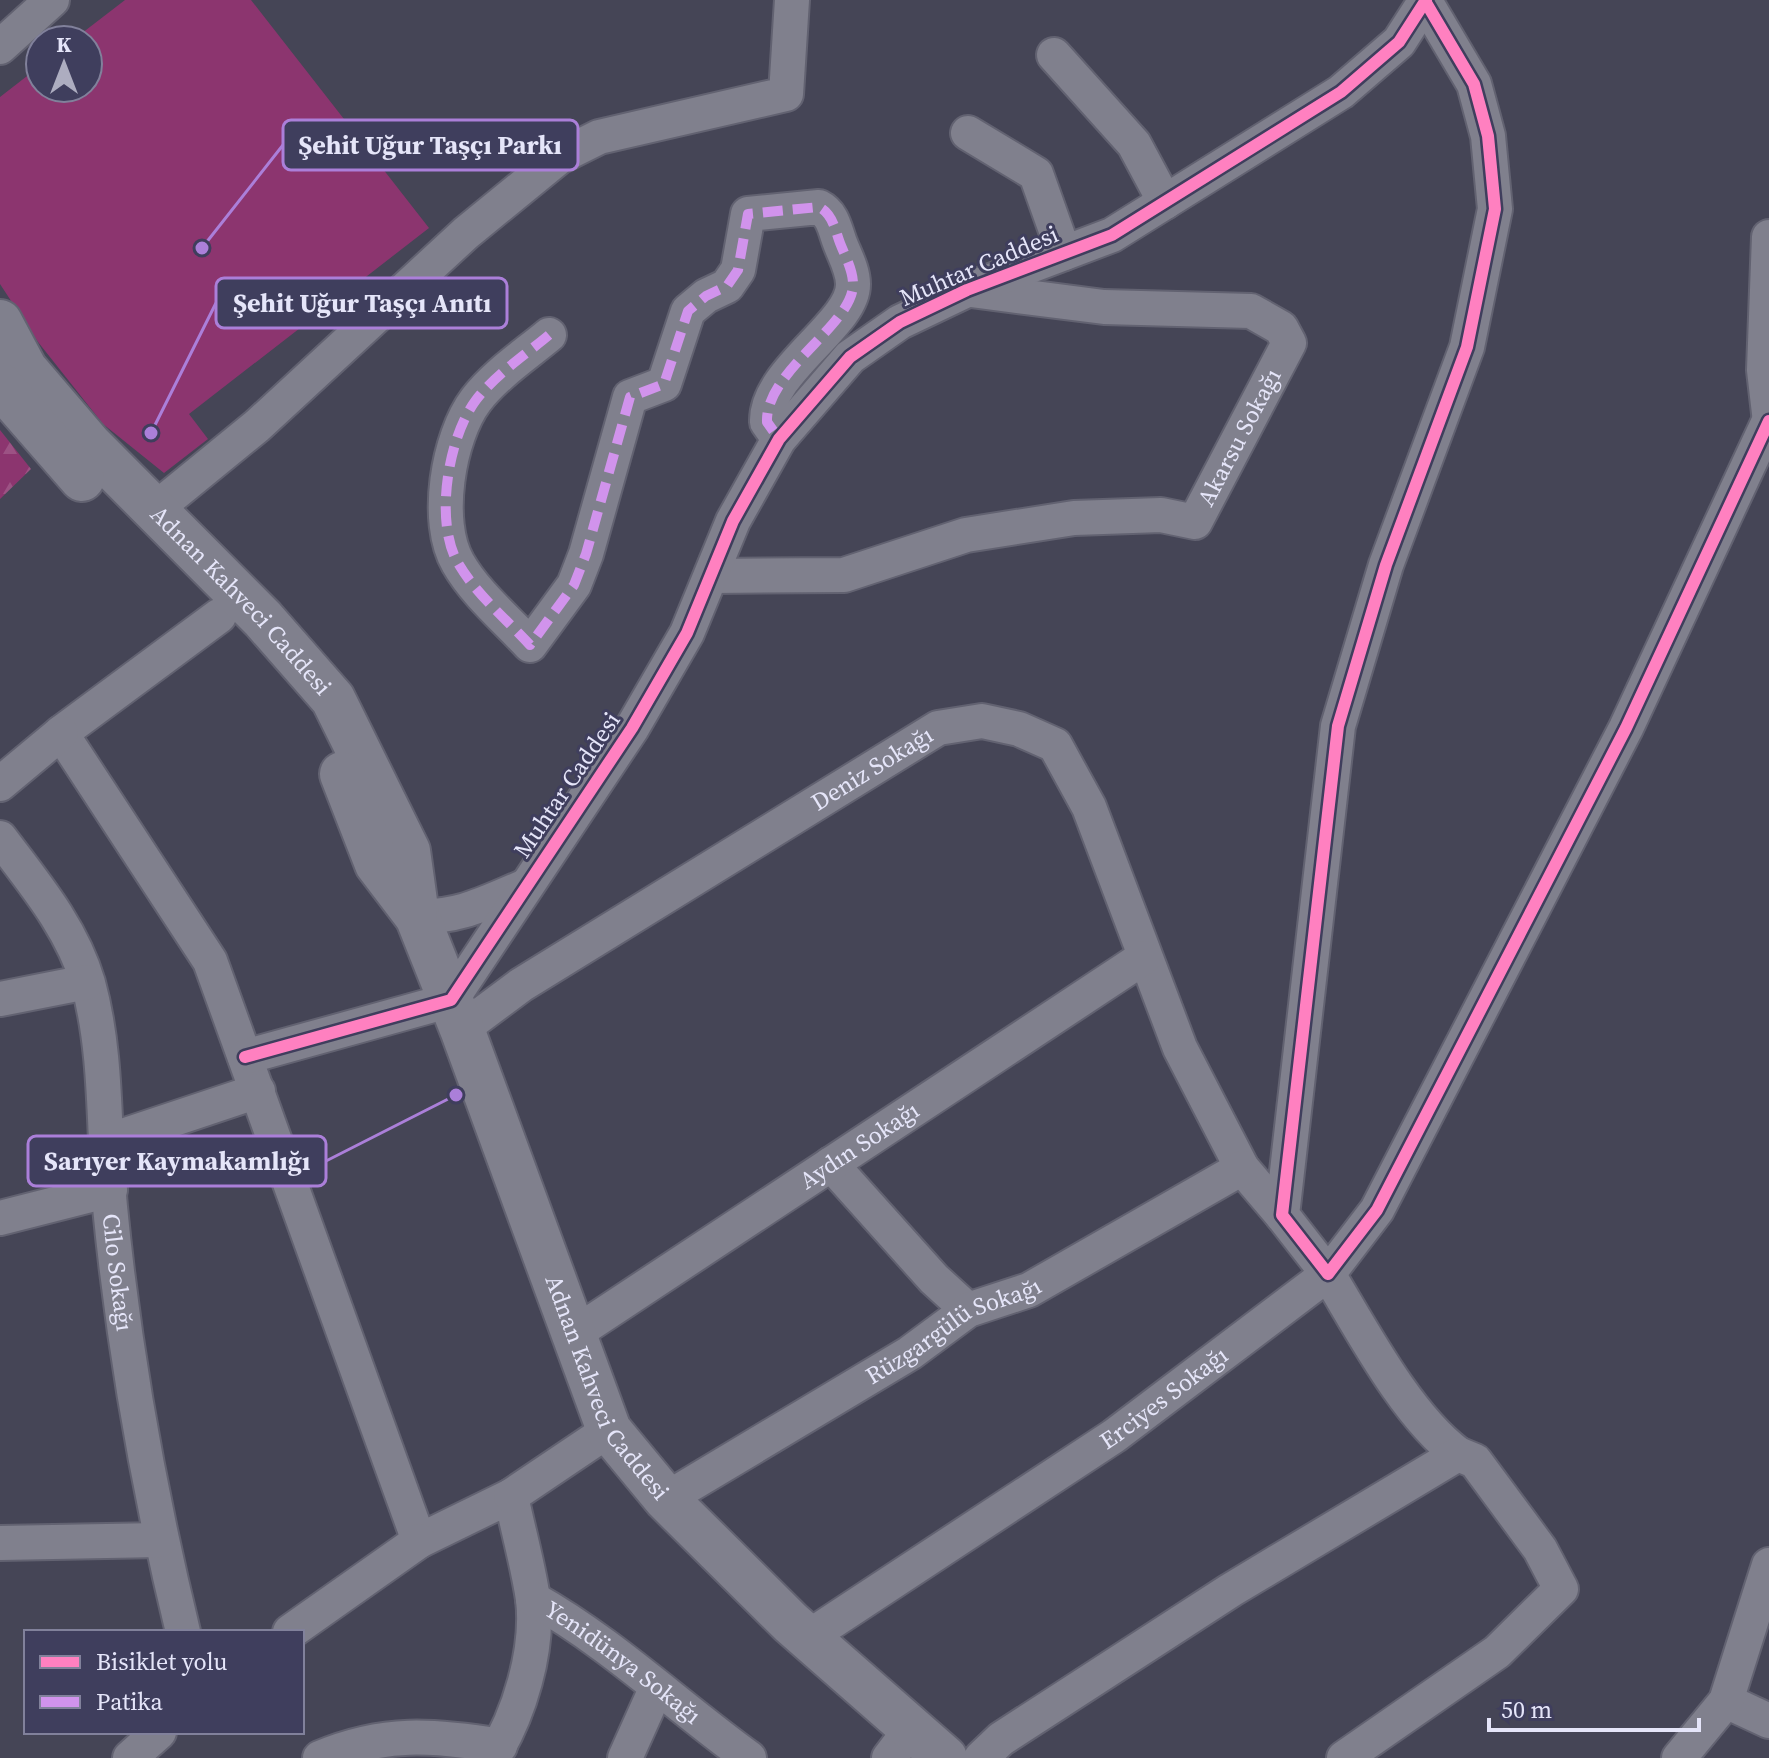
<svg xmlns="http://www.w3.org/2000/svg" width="1769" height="1758" viewBox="0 0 1769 1758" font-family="'Source Serif 4',serif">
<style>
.green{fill:#8c356f}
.forest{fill:url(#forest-firs)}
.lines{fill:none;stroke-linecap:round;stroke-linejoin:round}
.minor-casing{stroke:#626271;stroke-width:38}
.secondary-casing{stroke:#626271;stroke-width:48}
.minor{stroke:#80808d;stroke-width:34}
.secondary{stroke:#80808d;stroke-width:44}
.quiet{stroke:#d193ec;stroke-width:10;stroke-dasharray:20 10;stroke-linecap:butt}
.cycleway-casing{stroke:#3f3e5d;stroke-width:17}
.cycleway{stroke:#ff80c0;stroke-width:12}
.labels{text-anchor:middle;stroke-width:6;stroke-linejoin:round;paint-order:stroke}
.street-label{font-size:24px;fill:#e5e5f9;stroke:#3f3e5d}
.leader{fill:none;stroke:#ab7fd9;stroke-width:3}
.callout-dot{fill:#ab7fd9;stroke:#3f3e5d;stroke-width:3}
.callout{fill:#3f3e5d;stroke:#ab7fd9;stroke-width:3}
.callout-label{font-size:26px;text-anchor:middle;font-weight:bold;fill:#e5e5f9}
</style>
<defs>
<pattern id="forest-firs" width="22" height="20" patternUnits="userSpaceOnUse" patternTransform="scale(2)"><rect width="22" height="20" fill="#8c356f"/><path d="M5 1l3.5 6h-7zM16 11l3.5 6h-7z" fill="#9c5284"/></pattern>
</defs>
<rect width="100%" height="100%" fill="#454556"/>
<path class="green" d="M125 0H251L429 228 189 414 208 439 164 473 103 424 38 342 0 284V97L40 66V88H88V40H73Z"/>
<path class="forest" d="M0 430 31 469 0 499Z"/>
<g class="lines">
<defs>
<g id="minor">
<path d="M1425 1 1474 84 1488 136 1495 209 1467 347 1386 565 1338 726 1282 1215 1328 1274 1377 1210 1626 728 1769 421"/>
<path d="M0 47 52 0"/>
<path d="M1054 55 1134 144 1165 202"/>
<path d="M968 133 1036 174 1064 253"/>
<path d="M1769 237 1764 370 1769 413"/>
<path d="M549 335C525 355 495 375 476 400 448 437 434 522 458 563 475 593 506 619 530 645L574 585 586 554 630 397 664 384 688 311 706 296 727 286 738 270 748 214 819 207C833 214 835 230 840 243 845 256 853 270 853 284 854 324 765 371 767 422L779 439"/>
<path d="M153 511 257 426 466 233 559 157 599 137 786 94 792 0"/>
<path id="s1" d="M711 576 844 575 966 535 1074 518 1161 515 1195 522 1289 343 1281 328 1251 311 1104 307 971 290"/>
<path d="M219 616 61 733 210 961 419 1541 511 1496C518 1530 528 1565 533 1599 539 1650 519 1716 492 1758"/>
<path d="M0 784 61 733"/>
<path id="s2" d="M0 838C34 883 72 928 88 983 108 1056 103 1133 110 1207 124 1351 149 1492 183 1632"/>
<path d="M417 916C460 918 487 902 526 886"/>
<path d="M0 999 87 982"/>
<path id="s3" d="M462 1029 521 985 938 728 982 721 1019 729 1055 745 1089 807 1180 1048 1242 1168 1282 1215"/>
<path d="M245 1057 451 1000 632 728 687 633 733 521 779 439 850 357 900 322 967 290 1112 235 1341 92 1399 42 1426 0"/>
<path d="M108 1141 258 1091"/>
<path d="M831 1164 934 1279 968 1310"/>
<path d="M0 1218 110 1190"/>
<path id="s4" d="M574 1334 1143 958"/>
<path d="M511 1496 609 1430"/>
<path id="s5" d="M666 1499 910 1353 968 1310 1029 1290 1242 1168"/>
<path d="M0 1543 160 1540"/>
<path id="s6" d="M533 1599C610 1642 677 1706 749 1758"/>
<path d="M290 1632 419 1541"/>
<path id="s7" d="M807 1638 1114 1436 1328 1274C1362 1330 1406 1415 1458 1454"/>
<path d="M1726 1701 1769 1721"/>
<path d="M130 1758 159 1732"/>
<path d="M320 1758C384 1731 433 1735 500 1746"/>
<path d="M625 1758 656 1689"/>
<path d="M889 1758 911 1729"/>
<path d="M981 1758 1001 1739 1231 1590 1458 1454 1475 1461 1540 1549 1561 1589 1497 1652 1344 1758"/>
<path d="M1679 1758 1726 1701 1769 1565"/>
</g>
<g id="secondary">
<path id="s8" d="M0 322 25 369 90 445 263 619 333 699 408 851 417 916 462 1029 609 1430 666 1499 791 1623 945 1758"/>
<path d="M0 385 82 479"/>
<path d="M342 774 377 864 415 914"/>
</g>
</defs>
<use href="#minor" class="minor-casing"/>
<use href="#secondary" class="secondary-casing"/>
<use href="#minor" class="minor"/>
<use href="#secondary" class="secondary"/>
<path class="quiet" d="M549 335C525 355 495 375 476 400 448 437 434 522 458 563 475 593 506 619 530 645L574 585 586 554 630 397 664 384 688 311 706 296 727 286 738 270 748 214 819 207C833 214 835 230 840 243 845 256 853 270 853 284 854 324 765 371 767 422L779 439"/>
<defs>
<g id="cycleway">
<path d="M1425 1 1474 84 1488 136 1495 209 1467 347 1386 565 1338 726 1282 1215 1328 1274 1377 1210 1626 728 1769 421"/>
<path d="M245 1057 451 1000 632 728 687 633 733 521 779 439 850 357 900 322 967 290 1112 235 1341 92 1399 42 1426 0"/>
</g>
</defs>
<use href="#cycleway" class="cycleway-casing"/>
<use href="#cycleway" class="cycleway"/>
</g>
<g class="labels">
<g class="street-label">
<text transform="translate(979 266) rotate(-23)" y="8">Muhtar Caddesi</text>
<text dy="8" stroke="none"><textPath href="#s1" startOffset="588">Akarsu Sokağı</textPath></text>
<text dy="8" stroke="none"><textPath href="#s8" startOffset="370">Adnan Kahveci Caddesi</textPath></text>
<text dy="8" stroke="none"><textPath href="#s3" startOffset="486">Deniz Sokağı</textPath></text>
<text transform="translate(567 785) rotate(-56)" y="8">Muhtar Caddesi</text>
<text dy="8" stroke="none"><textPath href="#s4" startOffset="342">Aydın Sokağı</textPath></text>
<text dy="8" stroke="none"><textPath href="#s2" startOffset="462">Cilo Sokağı</textPath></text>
<text dy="8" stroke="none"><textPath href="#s5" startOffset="334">Rüzgargülü Sokağı</textPath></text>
<text dy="8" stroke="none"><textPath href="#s8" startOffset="1250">Adnan Kahveci Caddesi</textPath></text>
<text dy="8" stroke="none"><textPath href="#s7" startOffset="430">Erciyes Sokağı</textPath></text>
<text dy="8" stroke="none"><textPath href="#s6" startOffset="110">Yenidünya Sokağı</textPath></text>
</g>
</g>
<path class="leader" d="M202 248L283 145M151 433L216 303M456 1095L326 1161"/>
<g class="callout-dot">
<circle cx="202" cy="248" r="8"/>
<circle cx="151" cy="433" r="8"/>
<circle cx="456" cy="1095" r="8"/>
</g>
<g class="callout">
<rect x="283" y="120" width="295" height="50" rx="8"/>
<rect x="216" y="278" width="291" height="50" rx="8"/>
<rect x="28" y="1136" width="298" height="50" rx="8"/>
</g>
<g class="callout-label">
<text x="430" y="154">Şehit Uğur Taşçı Parkı</text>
<text x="362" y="312">Şehit Uğur Taşçı Anıtı</text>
<text x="177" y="1170">Sarıyer Kaymakamlığı</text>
</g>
<rect x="24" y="1630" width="280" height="104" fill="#3f3e5d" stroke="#81819b" stroke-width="2"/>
<rect x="40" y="1656" width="40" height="12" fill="#ff80c0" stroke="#81819b" stroke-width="2"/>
<text x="96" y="1670" font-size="24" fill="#e5e5f9">Bisiklet yolu</text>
<rect x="40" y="1696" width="40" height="12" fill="#d193ec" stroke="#81819b" stroke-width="2"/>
<text x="96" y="1710" font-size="24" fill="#e5e5f9">Patika</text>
<g transform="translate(64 64)"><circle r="38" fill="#3f3e5d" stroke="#81819b" stroke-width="2"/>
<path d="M0-6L14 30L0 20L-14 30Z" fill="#adadc0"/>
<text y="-12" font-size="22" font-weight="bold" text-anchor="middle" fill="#e5e5f9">K</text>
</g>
<path d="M1489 1718v12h210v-12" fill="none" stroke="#e5e5f9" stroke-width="4"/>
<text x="1501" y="1718" font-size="24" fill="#e5e5f9" stroke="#3f3e5d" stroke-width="6" paint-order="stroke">50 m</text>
</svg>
